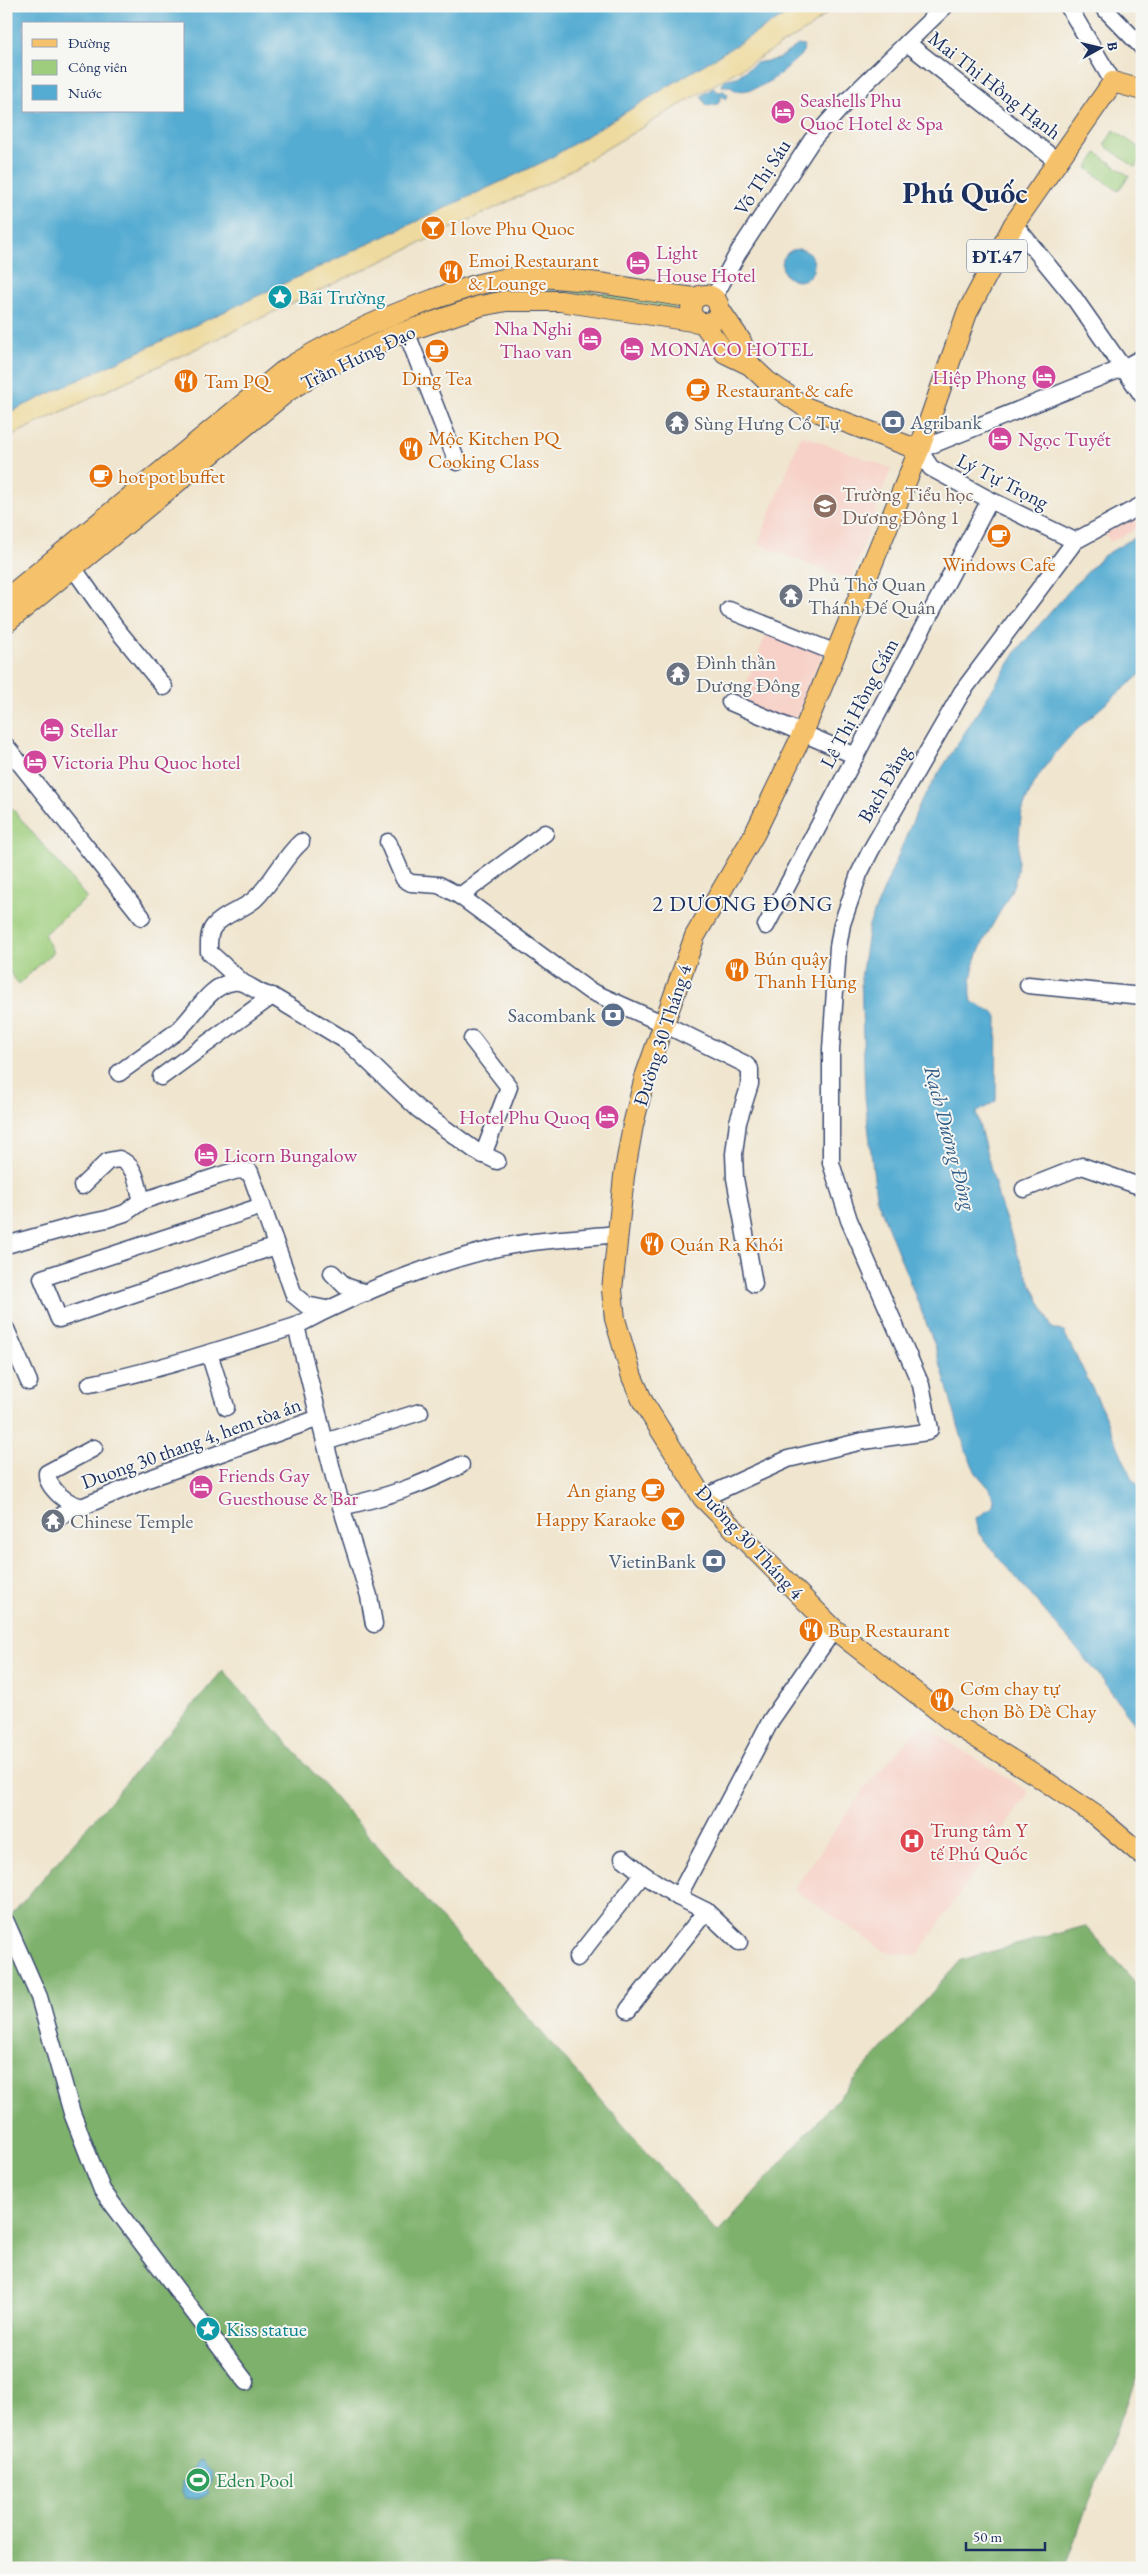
<svg xmlns="http://www.w3.org/2000/svg" width="1148" height="2574" viewBox="0 0 1148 2574" font-family="'EB Garamond',serif">
<style>
.built{fill:#f7d1c7}
.green{fill:#9ece7d;stroke:#5c7e6e}
.forest{fill:#7eb16c;stroke:#4c7065}
.sand{fill:#eeda9e;stroke:#84847e}
.water{fill:#55acd2;stroke:#386e98;fill-rule:evenodd}
.lines{fill:none;stroke-linecap:round;stroke-linejoin:round}
.minor-casing{stroke:#3b4a6f;stroke-width:19}
.major-casing{stroke:#3b4a6f;stroke-width:22}
.minor{stroke:#fff;stroke-width:16}
.major{stroke:#f5c16b;stroke-width:20}
.labels{text-anchor:middle;stroke-width:4;stroke-linejoin:round;paint-order:stroke}
.shield{fill:#f6f6f2;stroke:#5d6b8a;stroke-width:1}
.shield-label{font-size:19px;font-weight:bold;fill:#1b2f5e}
.street-label{font-size:20px;fill:#1b2f5e;stroke:#f6f6f2}
.hotel-label{font-size:20px;fill:#b23c85;stroke:#f6f6f2;text-anchor:start}
.food-label{font-size:20px;fill:#c56008;stroke:#f6f6f2;text-anchor:start}
.culture-label{font-size:20px;fill:#0d838f;stroke:#f6f6f2;text-anchor:start}
.service-label{font-size:20px;fill:#4e5e75;stroke:#f6f6f2;text-anchor:end}
.worship-label{font-size:20px;fill:#5b616d;stroke:#f6f6f2;text-anchor:start}
.education-label{font-size:20px;fill:#785e54;stroke:#f6f6f2;text-anchor:start}
.health-label{font-size:20px;fill:#be3a42;stroke:#f6f6f2;text-anchor:start}
.leisure-label{font-size:20px;fill:#27864d;stroke:#f6f6f2;text-anchor:start}
.water-label{font-size:21px;font-style:italic;fill:#2f5b87;stroke:#f6f6f2}
.quarter-label{font-size:22px;letter-spacing:1px;fill:#1b2f5e;stroke:#f6f6f2}
.town-label{font-size:30px;font-weight:bold;fill:#1b2f5e;stroke:#f6f6f2}
</style>
<rect width="100%" height="100%" fill="#f6f6f2"/>
<filter id="ink" filterUnits="userSpaceOnUse"><feTurbulence type="fractalNoise" baseFrequency=".02" numOctaves="2"/><feDisplacementMap in="SourceGraphic" scale="10" xChannelSelector="R" yChannelSelector="G"/><feConvolveMatrix kernelMatrix="1 2 1 2 8 2 1 2 1" color-interpolation-filters="sRGB"/></filter>
<filter id="wash" filterUnits="userSpaceOnUse"><feTurbulence type="fractalNoise" baseFrequency=".0096" numOctaves="4" result="noise"/><feDisplacementMap in="SourceGraphic" scale="20" xChannelSelector="R" yChannelSelector="G"/><feGaussianBlur stdDeviation="1.12" result="paint"/><feColorMatrix in="noise" values="0 0 0 0 0 0 0 0 0 0 0 0 0 0 0 0 0 1.4 0 .05"/><feComposite in="paint" operator="in"/></filter>
<g filter="url(#wash)">
<rect width="100%" height="100%" fill="#f0e5ce"/>
<g class="built">
<path d="M801 435 891 468 851 581 758 544Z"/>
<path d="M1142 514V526L1110 542 1105 533Z"/>
<path d="M769 628 824 651 793 725 738 702Z"/>
<path d="M922 1725 1029 1792 917 1956 884 1951 794 1889 866 1786Z"/>
</g>
<g class="green">
<path d="M1114 130 1142 150V158L1135 167 1104 145Z"/>
<path d="M1097 153 1129 176 1118 191 1087 168Z"/>
<path d="M535 283 676 304 674 311 560 292 534 290Z"/>
<path d="M6 801 87 898 44 934 53 952 19 984 6 968Z"/>
</g>
<path class="forest" d="M223 1670 718 2233 961 1960 1085 1926 1142 1990V2363L1064 2568H6V1921Z"/>
<path class="sand" d="M800 6H836L808 29 552 181 6 438V414L547 160Z"/>
<g class="water">
<path d="M6 6H800L547 160 6 414ZM24 24H184V111H24Z"/>
<path d="M798 45 804 46 803 53C783 71 765 92 735 91L730 86H722L724 80 737 77 756 63 778 59Z"/>
<path d="M713 88 718 92 724 91 728 95 726 99 721 96 718 104 707 106 701 96Z"/>
<circle cx="798" cy="265" r="16"/>
<path d="M1142 533V673C1098 711 1045 749 1024 806 1015 832 1023 864 1012 889 996 924 964 960 972 1002L995 1013 997 1017 996 1101 976 1113 1000 1203 1019 1258 1052 1328 1064 1332 1099 1402 1132 1479 1142 1489V1734L1099 1675 979 1534 976 1518 992 1508 994 1501 990 1489 976 1473 965 1449 934 1343 876 1197 865 1097 861 978 869 925 921 801 1018 649 1069 591 1103 556Z"/>
<path d="M201 2462 212 2472 211 2482 206 2489 208 2494 198 2499 186 2498 182 2493V2482L196 2463Z"/>
</g>
</g>
<g filter="url(#ink)">
<g class="lines">
<defs>
<g id="minor">
<path d="M1068 6 1113 82"/>
<path d="M1102 6 1142 47"/>
<path d="M907 43 1057 161"/>
<path d="M1014 224 1072 295 1142 395"/>
<path d="M714 297 738 253 812 140 847 101 945 6"/>
<path d="M406 331 457 462"/>
<path d="M1075 541 990 500 931 468 919 450 1123 368 1142 358"/>
<path d="M74 569 115 627 164 687"/>
<path d="M729 610 836 653"/>
<path d="M730 702 856 756"/>
<path d="M6 746 142 917"/>
<path d="M545 833 460 896 588 990 664 1024 745 1064 750 1069V1084L738 1122 734 1154 735 1178 754 1284"/>
<path d="M388 842 404 879 411 883 439 885 460 896"/>
<path d="M766 926 990 500"/>
<path d="M242 982 209 952C209 943 208 933 214 926 225 913 243 910 255 899 273 882 283 858 301 842"/>
<path d="M1028 985 1142 996"/>
<path d="M472 1039 509 1087 483 1155"/>
<path d="M119 1073C138 1059 157 1046 176 1032 195 1017 207 986 233 982 248 980 257 995 272 996L348 1042 418 1109 476 1151 497 1161"/>
<path d="M161 1077 272 996"/>
<path d="M82 1186 108 1161 119 1159C137 1166 137 1185 142 1201"/>
<path d="M1024 1189 1082 1166 1142 1187"/>
<path d="M262 1206 42 1278 59 1319 276 1246"/>
<path d="M6 1245 78 1225 107 1219 125 1213 142 1201 218 1176 238 1170 250 1172 294 1295 306 1305 326 1309"/>
<path d="M332 1273 345 1286 366 1293"/>
<path d="M6 1329 29 1382"/>
<path d="M209 1353 226 1407"/>
<path d="M90 1384C160 1370 228 1347 296 1326"/>
<path d="M319 1418 344 1516 369 1596 374 1624"/>
<path d="M325 1442 420 1412"/>
<path d="M94 1448 47 1473C46 1487 70 1508 84 1506L145 1480 319 1418 296 1326C358 1292 456 1253 525 1243 556 1239 586 1237 617 1234"/>
<path d="M703 1498 788 1459 863 1441 927 1432 930 1429 921 1385 849 1220 831 1163V1049L838 947 842 924 859 874 871 850 962 692 1075 541 1142 505"/>
<path d="M341 1507C386 1497 420 1486 461 1465"/>
<path d="M56 1520 74 1506"/>
<path d="M623 1858 643 1874"/>
<path d="M678 1897 771 1720 834 1629"/>
<path d="M6 1922 39 1997 72 2113 102 2190 246 2382"/>
<path d="M577 1958 643 1874 678 1897 706 1911 739 1942"/>
<path d="M628 2010 706 1911"/>
</g>
<g id="major">
<path d="M1142 90 1113 82 1014 224 967 313 919 450 803 733 755 833 695 936 645 1077 633 1125 624 1176 612 1290 615 1319 632 1377 643 1402 703 1498 834 1629 958 1726 1036 1775 1095 1815 1142 1855"/>
<circle cx="705" cy="309" r="14"/>
<path d="M720 310 741 341 750 365"/>
<path d="M703 323 725 353 750 365 767 381 805 407 919 450"/>
<path d="M6 599 282 372C329 341 379 319 432 300 463 289 493 277 527 277 583 277 640 291 696 298"/>
<path d="M6 623 288 391 323 369 396 335 480 306 506 301H560L698 322"/>
</g>
</defs>
<use href="#minor" class="minor-casing"/>
<use href="#major" class="major-casing"/>
<use href="#minor" class="minor"/>
<use href="#major" class="major"/>
</g>
</g>
<defs>
<symbol id="hotel-disc" viewBox="-11 -11 22 22"><circle r="9.5" fill="#d1479c" stroke="#f6f6f2"/><path d="M-6-4.5h1.5V1H6V5H4.5V3h-9V5H-6ZM-4 0a1.8 1.8 0 1 1 3.6 0ZM.5 0V-2.5h3Q6-2.5 6 0Z" fill="#fff"/></symbol>
<symbol id="bar-disc" viewBox="-11 -11 22 22"><circle r="9.5" fill="#e8710a" stroke="#f6f6f2"/><path d="M-6-5H6L.8 .8V4.5H3.5V6h-7V4.5H-.8V.8Z" fill="#fff"/></symbol>
<symbol id="restaurant-disc" viewBox="-11 -11 22 22"><circle r="9.5" fill="#e8710a" stroke="#f6f6f2"/><path d="M-5-6h1v4h1v-4h1v4h1v-4h1v5L-1.5 .5V6h-2V.5L-5-1ZM5-6V6H3V1.5H1.5Q1.5-4 5-6Z" fill="#fff"/></symbol>
<symbol id="sight-disc" viewBox="-11 -11 22 22"><circle r="9.5" fill="#0f9aa8" stroke="#f6f6f2"/><path d="M0-6L1.8-2.2L6-1.7L2.9 1.2L3.7 5.4L0 3.3L-3.7 5.4L-2.9 1.2L-6-1.7L-1.8-2.2Z" fill="#fff"/></symbol>
<symbol id="cafe-disc" viewBox="-11 -11 22 22"><circle r="9.5" fill="#e8710a" stroke="#f6f6f2"/><path d="M-5.5-4.5H6V0H3Q3 3.5 0 3.5H-2.5Q-5.5 3.5-5.5 0ZM3-3.2v2h1.7v-2ZM-6 4.5H4V6H-6Z" fill="#fff"/></symbol>
<symbol id="bank-disc" viewBox="-11 -11 22 22"><circle r="9.5" fill="#5c6f8a" stroke="#f6f6f2"/><path d="M-6-4H6V4H-6ZM0-2.3a2.3 2.3 0 1 0 0 4.6a2.3 2.3 0 1 0 0-4.6Z" fill="#fff"/></symbol>
<symbol id="temple-disc" viewBox="-11 -11 22 22"><circle r="9.5" fill="#6b7280" stroke="#f6f6f2"/><path d="M0-6L5-2H3V0L6.5 2.5H4V6H1.5V3h-3V6H-4V2.5H-6.5L-3 0V-2H-5Z" fill="#fff"/></symbol>
<symbol id="school-disc" viewBox="-11 -11 22 22"><circle r="9.5" fill="#8d6e63" stroke="#f6f6f2"/><path d="M0-5L7-2L0 1L-7-2ZM-4 1L0 2.5L4 1V4Q0 6-4 4Z" fill="#fff"/></symbol>
<symbol id="hospital-disc" viewBox="-11 -11 22 22"><circle r="9.5" fill="#e0444e" stroke="#f6f6f2"/><path d="M-5-5h3v3.5h4V-5h3V5h-3V1.5h-4V5h-3Z" fill="#fff"/></symbol>
<symbol id="stadium-disc" viewBox="-11 -11 22 22"><circle r="9.5" fill="#2e9e5b" stroke="#f6f6f2"/><path d="M0-5a6.5 5 0 1 0 0 10a6.5 5 0 1 0 0-10ZM-3.5-1.8h7v3.6h-7Z" fill="#fff"/></symbol>
</defs>
<g fill-rule="evenodd">
<use href="#hotel-disc" x="769" y="98" width="28" height="28"/>
<use href="#bar-disc" x="419" y="214" width="28" height="28"/>
<use href="#hotel-disc" x="624" y="249" width="28" height="28"/>
<use href="#restaurant-disc" x="437" y="258" width="28" height="28"/>
<use href="#sight-disc" x="266" y="283" width="28" height="28"/>
<use href="#hotel-disc" x="576" y="325" width="28" height="28"/>
<use href="#hotel-disc" x="618" y="335" width="28" height="28"/>
<use href="#cafe-disc" x="423" y="337" width="28" height="28"/>
<use href="#hotel-disc" x="1030" y="363" width="28" height="28"/>
<use href="#restaurant-disc" x="172" y="367" width="28" height="28"/>
<use href="#cafe-disc" x="684" y="376" width="28" height="28"/>
<use href="#bank-disc" x="879" y="408" width="28" height="28"/>
<use href="#temple-disc" x="663" y="409" width="28" height="28"/>
<use href="#hotel-disc" x="986" y="425" width="28" height="28"/>
<use href="#restaurant-disc" x="397" y="435" width="28" height="28"/>
<use href="#cafe-disc" x="87" y="462" width="28" height="28"/>
<use href="#school-disc" x="811" y="492" width="28" height="28"/>
<use href="#cafe-disc" x="985" y="522" width="28" height="28"/>
<use href="#temple-disc" x="777" y="582" width="28" height="28"/>
<use href="#temple-disc" x="664" y="660" width="28" height="28"/>
<use href="#hotel-disc" x="38" y="716" width="28" height="28"/>
<use href="#hotel-disc" x="21" y="748" width="28" height="28"/>
<use href="#restaurant-disc" x="723" y="956" width="28" height="28"/>
<use href="#bank-disc" x="599" y="1001" width="28" height="28"/>
<use href="#hotel-disc" x="593" y="1103" width="28" height="28"/>
<use href="#hotel-disc" x="192" y="1141" width="28" height="28"/>
<use href="#restaurant-disc" x="638" y="1230" width="28" height="28"/>
<use href="#hotel-disc" x="187" y="1473" width="28" height="28"/>
<use href="#cafe-disc" x="639" y="1476" width="28" height="28"/>
<use href="#bar-disc" x="659" y="1505" width="28" height="28"/>
<use href="#temple-disc" x="39" y="1507" width="28" height="28"/>
<use href="#bank-disc" x="700" y="1547" width="28" height="28"/>
<use href="#restaurant-disc" x="797" y="1616" width="28" height="28"/>
<use href="#restaurant-disc" x="928" y="1686" width="28" height="28"/>
<use href="#hospital-disc" x="898" y="1827" width="28" height="28"/>
<use href="#sight-disc" x="194" y="2315" width="28" height="28"/>
<use href="#stadium-disc" x="184" y="2466" width="28" height="28"/>
</g>
<g class="labels">
<rect class="shield" x="967" y="239.5" width="60" height="33" rx="4"/>
<g class="shield-label">
<text x="997" y="263">ĐT.47</text>
</g>
<g class="street-label">
<text transform="translate(995 85) rotate(38)" y="7">Mai Thị Hồng Hạnh</text>
<text transform="translate(762 177) rotate(-57)" y="7">Võ Thị Sáu</text>
<text transform="translate(358 357) rotate(-26)" y="7">Trần Hưng Đạo</text>
<text transform="translate(1003 481) rotate(27)" y="7">Lý Tự Trọng</text>
<text transform="translate(859 703) rotate(-62)" y="7">Lê Thị Hồng Gấm</text>
<text transform="translate(884 784) rotate(-60)" y="7">Bạch Đằng</text>
<text transform="translate(662 1035) rotate(-72)" y="7">Đường 30 Tháng 4</text>
<text transform="translate(191 1443) rotate(-20)" y="7">Duong 30 thang 4, hem tòa án</text>
<text transform="translate(750 1542) rotate(47)" y="7">Đường 30 Tháng 4</text>
</g>
<g class="hotel-label">
<text x="800" y="107">Seashells Phu<tspan x="800" dy="23">Quoc Hotel &amp; Spa</tspan></text>
<text x="656" y="259">Light<tspan x="656" dy="23">House Hotel</tspan></text>
<text x="572" y="335" text-anchor="end">Nha Nghi<tspan x="572" dy="23">Thao van</tspan></text>
<text x="650" y="356">MONACO HOTEL</text>
<text x="1026" y="384" text-anchor="end">Hiệp Phong</text>
<text x="1018" y="446">Ngọc Tuyết</text>
<text x="70" y="737">Stellar</text>
<text x="52" y="769">Victoria Phu Quoc hotel</text>
<text x="590" y="1124" text-anchor="end">Hotel Phu Quoq</text>
<text x="224" y="1162">Licorn Bungalow</text>
<text x="218" y="1482">Friends Gay<tspan x="218" dy="23">Guesthouse &amp; Bar</tspan></text>
</g>
<g class="food-label">
<text x="450" y="235">I love Phu Quoc</text>
<text x="468" y="267">Emoi Restaurant<tspan x="468" dy="23">&amp; Lounge</tspan></text>
<text x="437" y="385" text-anchor="middle">Ding Tea</text>
<text x="204" y="388">Tam PQ</text>
<text x="716" y="397">Restaurant &amp; cafe</text>
<text x="428" y="445">Mộc Kitchen PQ<tspan x="428" dy="23">Cooking Class</tspan></text>
<text x="118" y="483">hot pot buffet</text>
<text x="999" y="571" text-anchor="middle">Windows Cafe</text>
<text x="754" y="965">Bún quậy<tspan x="754" dy="23">Thanh Hùng</tspan></text>
<text x="670" y="1251">Quán Ra Khói</text>
<text x="636" y="1497" text-anchor="end">An giang</text>
<text x="656" y="1526" text-anchor="end">Happy Karaoke</text>
<text x="828" y="1637">Bup Restaurant</text>
<text x="960" y="1695">Cơm chay tự<tspan x="960" dy="23">chọn Bồ Đề Chay</tspan></text>
</g>
<g class="culture-label">
<text x="298" y="304">Bãi Trường</text>
<text x="226" y="2336">Kiss statue</text>
</g>
<g class="service-label">
<text x="910" y="429" text-anchor="start">Agribank</text>
<text x="596" y="1022">Sacombank</text>
<text x="696" y="1568">VietinBank</text>
</g>
<g class="worship-label">
<text x="694" y="430">Sùng Hưng Cổ Tự</text>
<text x="808" y="591">Phủ Thờ Quan<tspan x="808" dy="23">Thánh Đế Quân</tspan></text>
<text x="696" y="669">Đình thần<tspan x="696" dy="23">Dương Đông</tspan></text>
<text x="70" y="1528">Chinese Temple</text>
</g>
<g class="education-label">
<text x="842" y="501">Trường Tiểu học<tspan x="842" dy="23">Dương Đông 1</tspan></text>
</g>
<g class="health-label">
<text x="930" y="1837">Trung tâm Y<tspan x="930" dy="23">tế Phú Quốc</tspan></text>
</g>
<g class="leisure-label">
<text x="216" y="2487">Eden Pool</text>
</g>
<g class="water-label">
<text transform="translate(950 1138) rotate(75)" y="7">Rạch Dương Đông</text>
</g>
<g class="quarter-label">
<text x="743" y="911">2 DƯƠNG ĐÔNG</text>
</g>
<g class="town-label">
<text x="965" y="203">Phú Quốc</text>
</g>
</g>
<rect width="1148" height="2574" fill="none" stroke="#f6f6f2" stroke-width="25"/>
<rect x="22" y="22" width="162" height="90" fill="#f6f6f2" stroke="#9ea6b7"/>
<rect x="32" y="39" width="25" height="8" fill="#f5c16b" stroke="#9ea6b7"/>
<text x="68" y="48" font-size="15" fill="#1b2f5e">Đường</text>
<rect x="32" y="60" width="25" height="15" fill="#9ece7d" stroke="#9ea6b7"/>
<text x="68" y="72" font-size="15" fill="#1b2f5e">Công viên</text>
<rect x="32" y="85" width="25" height="15" fill="#55acd2" stroke="#9ea6b7"/>
<text x="68" y="98" font-size="15" fill="#1b2f5e">Nước</text>
<g transform="translate(1100 48) rotate(82)" stroke="#f6f6f2" stroke-width="4" paint-order="stroke">
<path d="M0-4L9 19L0 12L-9 19Z" fill="#1b2f5e"/>
<text y="-8" font-size="14" font-weight="bold" text-anchor="middle" fill="#1b2f5e">B</text>
</g>
<path d="M966 2542v8h79v-8" fill="none" stroke="#1b2f5e" stroke-width="2.5"/>
<text x="973" y="2542" font-size="15" fill="#1b2f5e" stroke="#f6f6f2" stroke-width="4" paint-order="stroke">50 m</text>
</svg>
